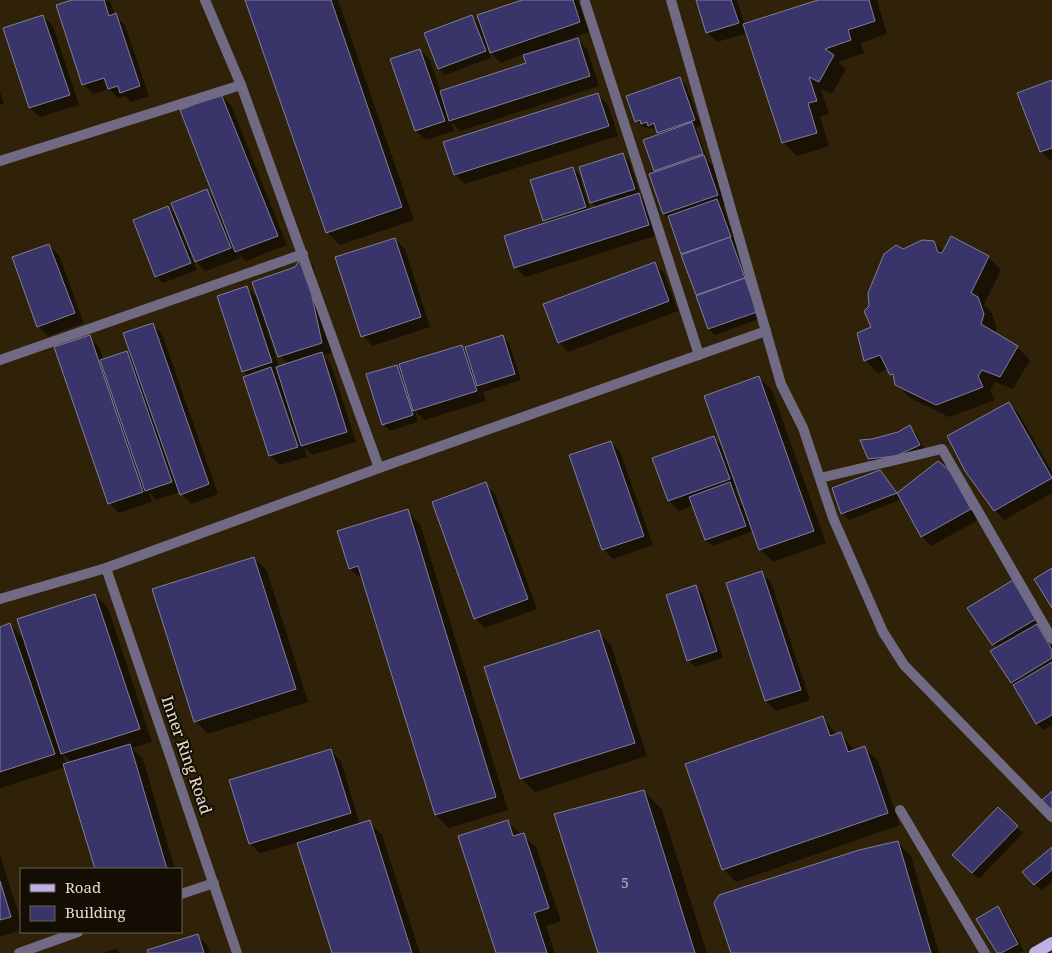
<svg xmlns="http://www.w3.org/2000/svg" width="1052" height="953" viewBox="0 0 1052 953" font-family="'Noto Serif',serif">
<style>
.shadow{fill:#0007;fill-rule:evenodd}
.building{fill:#39356a;stroke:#7f7f9d}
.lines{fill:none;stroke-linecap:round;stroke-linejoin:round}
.minor{stroke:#716a84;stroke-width:10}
.primary{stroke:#bfb1e6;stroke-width:12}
.labels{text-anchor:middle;stroke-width:4;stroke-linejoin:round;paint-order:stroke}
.number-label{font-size:14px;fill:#bab2b4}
.street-label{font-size:16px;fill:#e5dccd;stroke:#130d04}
</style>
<rect width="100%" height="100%" fill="#302208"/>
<g class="shadow">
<path d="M76 0 110 1 115 15 125 25 149 96 131 102 125 96 118 98 109 89 93 94 84 84Z"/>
<path d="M247 0H338L414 220 340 245 327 232Z"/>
<path d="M526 0H578L589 32 555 44 556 46 577 39 587 49 599 86 460 131 451 122 454 131 426 140 416 131 420 50 430 60 441 92 527 64 524 54 501 63 489 51 491 58 445 75 439 69 472 16 482 26Z"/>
<path d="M697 0H737L745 25 822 0H877L887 34 861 43 864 53 838 62 846 69 832 94 821 89 829 114 820 116 829 146 797 156 784 143 748 33 717 42 707 32Z"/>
<path d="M43 16 53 26 79 105 40 117 30 108 4 29Z"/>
<path d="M680 79 686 85 701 126 696 128 708 161 714 166 727 205 723 206 762 318 715 335 709 329 670 220 664 214 650 175 657 173 655 170 661 134 652 128 643 127 637 121Z"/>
<path d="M1052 81V161H1051L1041 151Z"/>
<path d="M0 92 4 104 0 105Z"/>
<path d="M221 95 231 105 287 245 246 261 237 252 240 258 206 271 196 262 173 204 206 190 216 200Z"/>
<path d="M598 95 608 105 618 136 465 184 455 175Z"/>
<path d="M623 154 629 161 641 197 648 204 658 235 525 277 515 267 547 223 544 220 573 168 579 174 590 210 596 207 592 203 580 167Z"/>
<path d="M168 208 175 214 197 270 163 283 157 277 134 221Z"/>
<path d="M395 239 405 249 430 327 372 346 363 336Z"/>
<path d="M933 242 944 252 988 257 1001 270 984 305 991 311 997 328 995 333 1017 347 1030 360 1013 389 995 382 990 390 995 400 949 417 910 398 897 384 888 369 878 373 865 360 872 327 871 306 903 250Z"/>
<path d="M49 245 59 255 84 323 48 336 38 326Z"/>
<path d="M303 256 313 265 332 353 323 355 331 364 356 442 312 455 304 447 307 457 280 465 270 456 248 376 243 371 247 288 260 300 296 268ZM261 311H263L280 356 288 364 279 367Z"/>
<path d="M654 263 664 273 678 311 568 352 559 342Z"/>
<path d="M152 324 162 334 218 494 191 504 180 492 156 500 149 492 152 502 119 513 109 503 89 337 99 347 104 360 126 352 133 359Z"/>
<path d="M502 337 509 343 521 380 483 392 486 401 424 420 415 411 418 422 390 431 383 424 396 366 402 372 461 346 468 353Z"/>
<path d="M759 377 772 390 826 543 773 562 760 549 753 531 713 546 706 540 693 505 679 511 669 501 654 459 714 438 724 448ZM738 489 744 504 741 505 736 490Z"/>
<path d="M1009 404 1019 414 1052 472V493L1004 520 995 510Z"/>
<path d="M910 427 916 433 926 452 875 465 869 458 872 441 898 433Z"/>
<path d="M611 442 620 452 653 545 613 559 603 549Z"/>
<path d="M880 471 898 493 949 472 980 519 931 546 922 536 902 499 849 520 842 513Z"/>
<path d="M485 484 495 494 537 609 485 628 475 618Z"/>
<path d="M407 511 420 524 508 810 449 828 436 815 364 581 350 569 339 532Z"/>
<path d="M254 558 267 571 308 702 208 734 195 721Z"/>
<path d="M761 573 771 582 810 700 776 711 766 701 728 584Z"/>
<path d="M1013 582 1041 626 1039 627 1052 647V725L1043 730 1037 723 1012 682 997 648 969 608Z"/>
<path d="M696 587 702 593 723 658 695 667 688 660Z"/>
<path d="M95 595 108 608 152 742 132 748 143 759 175 869H96L66 767 0 788V628L10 625 24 639ZM63 754 72 763 66 764Z"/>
<path d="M598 632 611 645 647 756 535 792 522 779 486 668Z"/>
<path d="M823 718 837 735 841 734 855 751 865 748 878 761 900 825 736 882 723 869Z"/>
<path d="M331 751 341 761 360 825 369 822 382 835 420 953H333L298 842 260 853 250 844Z"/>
<path d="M644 791 662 810 707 953H599Z"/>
<path d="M998 809 1023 833 979 879 954 854Z"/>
<path d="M507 822 536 847 561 921 546 926 555 953H498Z"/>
<path d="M898 843 911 856 939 953H733L720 923 716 903Z"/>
<path d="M1052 848V882L1041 891 1035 884Z"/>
<path d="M0 855 21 922V930L0 937Z"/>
<path d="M998 907 1004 914 1024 951 1019 953H998Z"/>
<path d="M197 935 207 945 210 953H149Z"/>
<path d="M116 949 120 953H103Z"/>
</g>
<g class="building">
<path d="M72 0H104L109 16 116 13 140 86 120 93 118 86 108 89 104 78 82 85 56 5Z"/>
<path d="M245 0H331L402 207 326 233Z"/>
<path d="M522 0H573L580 22 490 53 477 15Z"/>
<path d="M696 0H731L739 23 706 33Z"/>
<path d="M818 0H869L875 21 848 30 851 40 825 49 834 55 819 82 809 77 817 101 808 103 817 133 782 143 743 24Z"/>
<path d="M43 15 70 95 29 108 3 28Z"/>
<path d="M472 15 486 51 438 69 424 33Z"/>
<path d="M578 38 590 76 449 121 440 91 526 63 523 55Z"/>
<path d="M420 49 445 121 415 131 390 59Z"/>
<path d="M680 77 695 120 657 133 654 123 648 126 647 122 641 124 640 120 635 122 626 96Z"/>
<path d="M1052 80V148L1040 152 1017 93Z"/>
<path d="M598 93 609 126 454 175 443 142Z"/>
<path d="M221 94 278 236 235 252 180 110Z"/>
<path d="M692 122 703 154 654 171 643 140Z"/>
<path d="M623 153 635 189 590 203 579 167Z"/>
<path d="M704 155 718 195 663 214 649 174Z"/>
<path d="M573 167 586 207 543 221 530 180Z"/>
<path d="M207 189 231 248 195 262 171 203Z"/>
<path d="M639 193 649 225 514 268 504 236Z"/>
<path d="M717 199 731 237 681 254 668 216Z"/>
<path d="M168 206 191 263 155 277 133 220Z"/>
<path d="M951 236 989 256 971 293 978 297 984 314 981 324 1018 346 1000 377 982 370 978 376 983 387 936 405 895 385 893 374 890 375 880 355 864 361 857 333 871 327 864 311 869 306 868 293 884 254 896 245 903 249 922 240 934 241 938 252 942 253Z"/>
<path d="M730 237 745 278 696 295 681 255Z"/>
<path d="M395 238 421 317 361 337 335 257Z"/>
<path d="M49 244 75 313 37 327 12 257Z"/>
<path d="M303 254 322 343 278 357 252 282 295 267Z"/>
<path d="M655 262 669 301 558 343 543 304Z"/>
<path d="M745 278 757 312 708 329 696 296Z"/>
<path d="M247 286 272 362 242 372 217 296Z"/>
<path d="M153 323 209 484 180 495 123 333Z"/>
<path d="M90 335 143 492 108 504 54 347Z"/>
<path d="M503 335 515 374 477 386 465 347Z"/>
<path d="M462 345 477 391 413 411 399 364Z"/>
<path d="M127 351 172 482 145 491 100 360Z"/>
<path d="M322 352 347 432 301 446 276 367Z"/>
<path d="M397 365 413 415 382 425 366 374Z"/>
<path d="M271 367 298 447 269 456 243 377Z"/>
<path d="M759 376 814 531 759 550 704 396Z"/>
<path d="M1009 402 1052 478 994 511 965 471 947 436Z"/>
<path d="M910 425 920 445 896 456 868 459 860 440 872 439 898 432Z"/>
<path d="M714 436 730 479 668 501 652 458Z"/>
<path d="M611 441 644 536 602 550 569 455Z"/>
<path d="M938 461 950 471 971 509 921 537 897 493Z"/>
<path d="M880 470 897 493 841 514 832 488Z"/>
<path d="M486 482 528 599 474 619 432 502Z"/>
<path d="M730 482 746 526 705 540 689 497Z"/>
<path d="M408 509 496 797 435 815 358 566 349 569 337 531Z"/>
<path d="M254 557 296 689 194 722 152 589Z"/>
<path d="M1052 568V608L1034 579Z"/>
<path d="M762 571 801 690 765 701 726 583Z"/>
<path d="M1013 580 1036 619 992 645 967 608Z"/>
<path d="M696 585 717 651 687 661 666 595Z"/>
<path d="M95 594 140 729 61 754 17 619Z"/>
<path d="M10 623 55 754 0 772V627Z"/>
<path d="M1037 624 1052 650V658L1011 683 990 651Z"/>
<path d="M599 630 635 743 520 779 484 667Z"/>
<path d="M1052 662V715L1036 724 1013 685Z"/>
<path d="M823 716 830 736 841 732 848 752 865 746 888 813 722 870 685 764Z"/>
<path d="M130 744 167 869H95L63 764Z"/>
<path d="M331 749 351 813 249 844 229 780Z"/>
<path d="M644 790 695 953H598L554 814Z"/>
<path d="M1052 791V809L1051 810 1042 800Z"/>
<path d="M998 807 1018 826 972 873 952 855Z"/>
<path d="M370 820 412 953H332L297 843Z"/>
<path d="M508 820 513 836 524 833 549 908 534 913 547 953H496L458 836Z"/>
<path d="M898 841 931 953H731L714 903 719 895 859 850Z"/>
<path d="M1052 847V870L1034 885 1022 872Z"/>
<path d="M0 881 11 917 0 920Z"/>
<path d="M998 906 1018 944 1001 953H997L976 919Z"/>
<path d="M198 934 204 953H148L147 950Z"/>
</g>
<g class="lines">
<g class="minor">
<path d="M205 0 241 85 379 468"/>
<path d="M671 0 781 384 803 428 833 518 883 632 904 665 1052 817"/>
<path d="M585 2 699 355"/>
<path d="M0 161 241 85"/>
<path d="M0 360 303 254"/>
<path d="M820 478 942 449 1052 639"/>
<path d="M106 568 237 953"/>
<path d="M0 599 106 568 379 468 766 331"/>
<path d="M900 810 985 953"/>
<path d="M181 894 214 883"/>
<path d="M19 953 78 932"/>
</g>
<path class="primary" d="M1035 953 1052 943"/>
</g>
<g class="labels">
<g class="number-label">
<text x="625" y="888">5</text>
</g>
<g class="street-label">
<text transform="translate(187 755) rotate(71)" y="6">Inner Ring Road</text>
</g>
</g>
<rect x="20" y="868" width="162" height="65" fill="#130d04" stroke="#676054"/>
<rect x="30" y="884" width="25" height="8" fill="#bfb1e6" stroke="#676054"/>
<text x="65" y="893" font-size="15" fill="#e5dccd">Road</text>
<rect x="30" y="906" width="25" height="15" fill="#39356a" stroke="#676054"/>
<text x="65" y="918" font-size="15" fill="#e5dccd">Building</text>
</svg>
